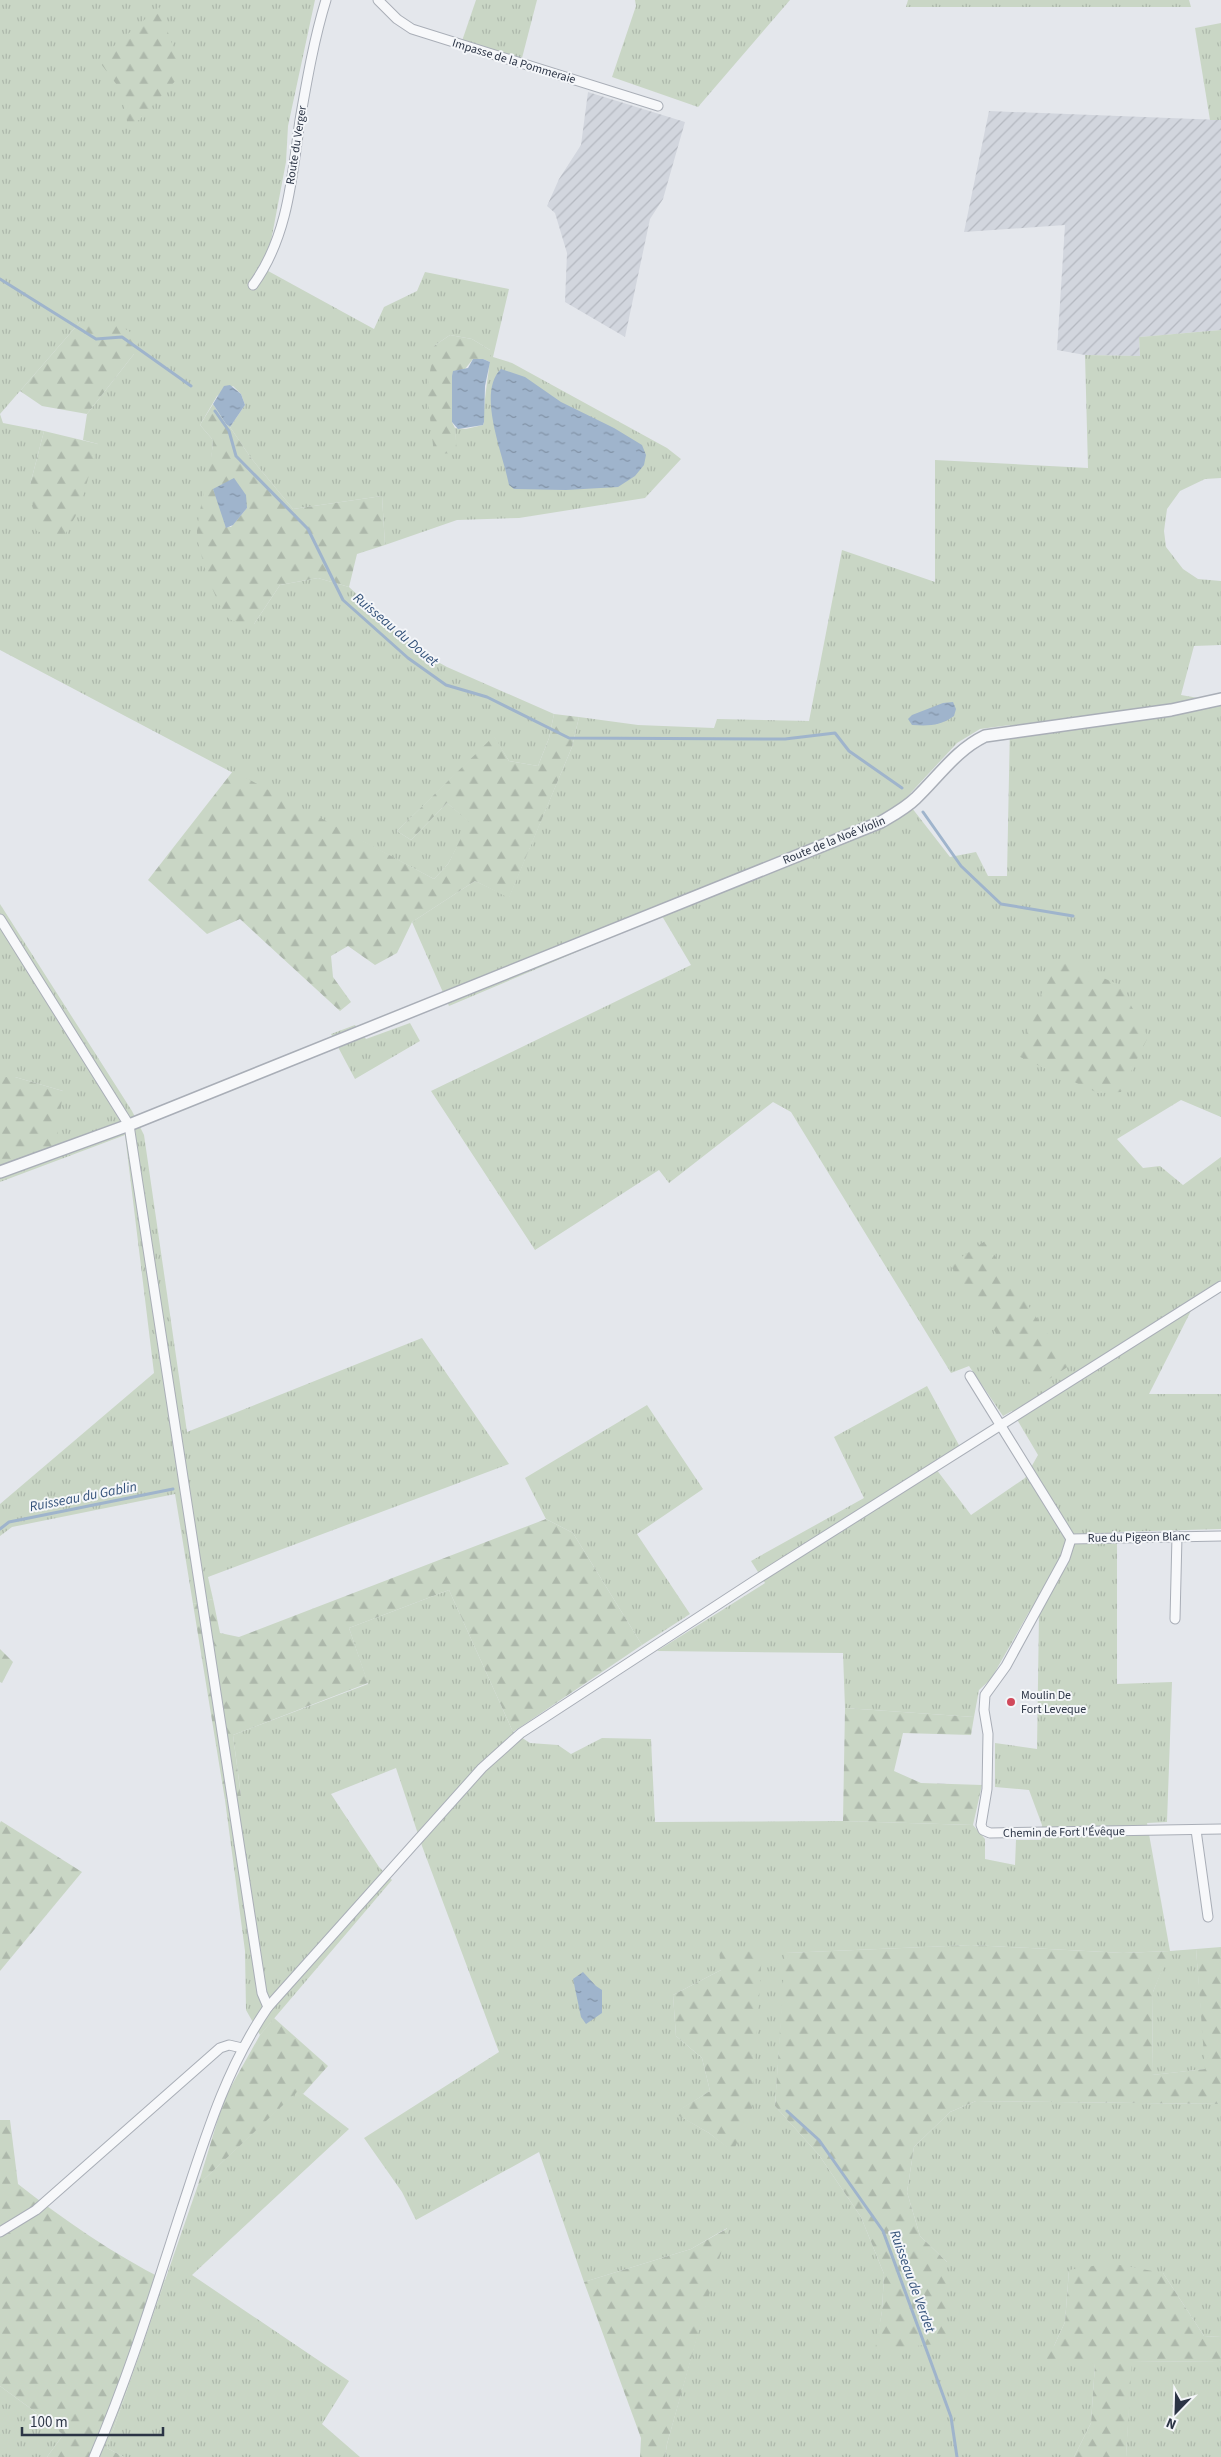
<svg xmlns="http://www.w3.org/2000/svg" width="1221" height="2457" viewBox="0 0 1221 2457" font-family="'Source Sans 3',sans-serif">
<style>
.industrial{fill:url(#industrial-furrows)}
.grass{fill:url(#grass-tufts);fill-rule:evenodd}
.forest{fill:url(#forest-firs);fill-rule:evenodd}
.water{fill:url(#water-ripples)}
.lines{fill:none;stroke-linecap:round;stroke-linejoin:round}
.stream{stroke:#9fb4cc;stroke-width:3}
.minor-casing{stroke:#a9aeb7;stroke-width:11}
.tertiary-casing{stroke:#a9aeb7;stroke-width:14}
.minor{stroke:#f7f8fa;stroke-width:9}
.tertiary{stroke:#f7f8fa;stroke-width:11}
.poi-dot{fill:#d1495b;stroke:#f4f6f9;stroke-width:2}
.labels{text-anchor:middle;stroke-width:4;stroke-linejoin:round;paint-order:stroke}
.street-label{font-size:12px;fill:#2b3445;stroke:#f4f6f9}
.poi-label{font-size:12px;fill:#2b3445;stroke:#f4f6f9;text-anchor:start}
.water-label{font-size:14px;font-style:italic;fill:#34527a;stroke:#f4f6f9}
</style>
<defs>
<pattern id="industrial-furrows" width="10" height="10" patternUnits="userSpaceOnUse" patternTransform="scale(1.25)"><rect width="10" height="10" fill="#d2d6de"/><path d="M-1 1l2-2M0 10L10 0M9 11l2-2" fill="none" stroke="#b4b8c0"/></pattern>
<pattern id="grass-tufts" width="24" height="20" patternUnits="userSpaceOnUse" patternTransform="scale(1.25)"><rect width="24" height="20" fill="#c9d6c5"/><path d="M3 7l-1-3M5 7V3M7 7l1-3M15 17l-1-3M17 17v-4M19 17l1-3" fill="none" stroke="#adb8ab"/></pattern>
<pattern id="forest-firs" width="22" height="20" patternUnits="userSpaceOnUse" patternTransform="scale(1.25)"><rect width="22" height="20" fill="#c9d6c5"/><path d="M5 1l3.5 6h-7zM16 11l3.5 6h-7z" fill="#adb8ab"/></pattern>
<pattern id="water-ripples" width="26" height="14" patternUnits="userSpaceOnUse" patternTransform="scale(1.25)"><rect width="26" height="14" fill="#9fb4cc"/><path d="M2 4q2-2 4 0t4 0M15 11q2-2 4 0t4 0" fill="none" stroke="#8293a7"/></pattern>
</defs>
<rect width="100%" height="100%" fill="#e4e7ec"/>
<g class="industrial">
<path d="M588 92 685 122 663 199 650 219 625 337 565 302 567 253 555 213 547 206 559 179 581 145Z"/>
<path d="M989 111 1221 120V330L1139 337 1140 356 1085 355 1057 350 1065 225 964 232Z"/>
</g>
<g class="grass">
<path d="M0 0H315L288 126 286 162 271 241 267 253 259 266 374 329 384 307 417 291 425 272 509 289 493 357 512 363 667 448 681 459 645 498 519 518 457 520 385 545 382 496 293 509 251 458 230 427 245 405 241 394 233 386 217 396 200 425 213 440 211 463 254 624 280 585 318 578 349 587 418 651 447 667 554 714 549 738 538 766 509 761 494 737 397 831 411 840 447 803 470 822 448 864 434 879 0 650ZM80 322 134 354 87 414 83 440 98 444 30 485 44 431 3 423 0 414ZM450 335 472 339 490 350C490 374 483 398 484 422L483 425 466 429 455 428 456 453 434 346Z"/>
<path d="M476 0H537L522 58 462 41Z"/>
<path d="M635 0H790L698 107 612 77 636 6Z"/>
<path d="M908 0H1189L1191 7H906Z"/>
<path d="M1221 23V120H1210L1195 28Z"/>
<path d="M1221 330V478L1205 479 1180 491 1167 509 1164 531 1166 547 1183 569 1198 579 1221 581V645L1194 646 1181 695 1221 702V1117L1181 1100 1117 1139 1143 1168 1160 1166 1183 1185 1221 1157V1280L1200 1293 1149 1394H1221V1529L1117 1532V1684L1172 1682 1167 1822 1147 1823 1170 1951 1196 1949 1206 2069 1152 2075 1153 1992 1169 1951 1123 1953 971 1945 786 1953 775 2106 819 2155 861 2217 884 2274 882 2311 876 2350 947 2262 920 2236 907 2192 914 2147 950 2112 976 2101 1221 2104V2337L1204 2336 1163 2273 1069 2270 1065 2322 1054 2346 1034 2364H1095L1091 2423 1074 2457H665L667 2444 727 2228 691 2249 584 2282 539 2152 416 2220 402 2192 364 2138 499 2052 422 1846 396 1768 331 1794 379 1867 392 1880 260 2035 246 2010 245 1951 225 1800 241 1796 233 1735 368 1684 349 1628 449 1590 513 1732 530 1743 558 1745 571 1754 602 1738 651 1739 655 1822 843 1821 973 1825 985 1839V1859L1015 1865 1016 1840H1041L1042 1825 1029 1790 995 1787V1743L1037 1749 1039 1614 1029 1612 991 1679 979 1690 974 1717 845 1708 843 1653 657 1651 765 1583 751 1561 864 1498 834 1437 927 1386 960 1447 933 1465 971 1515 1025 1478 1038 1455 1012 1411 1003 1416 969 1366 951 1373 791 1112 773 1102 669 1183 659 1170 535 1250 431 1091 691 965 662 916 449 1006 412 922 475 881 509 897 572 747 579 717 638 725 714 728 717 719 809 721 842 550 935 582V460L1088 468 1085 355 1140 356 1139 337ZM1010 725 1007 876H988L976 852 950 857 905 799 957 743 980 729ZM721 1970 733 2151 709 2133 675 2113 710 2091 702 2058 676 2036 673 1995Z"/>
<path d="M0 904 132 1111 144 1135 187 1432 422 1338 509 1464 208 1577 213 1599 193 1604 175 1494 12 1527 0 1536V1504L154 1373 125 1135 0 1182V1167L63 1091 15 1077H0Z"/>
<path d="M410 1023 420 1041 355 1079 331 1034 355 1025 366 1039Z"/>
<path d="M647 1405 703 1489 637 1534 690 1614 642 1645 573 1533 546 1519 525 1478Z"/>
<path d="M298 2090 349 2129 192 2275 349 2381 322 2424 360 2457H124L107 2448 198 2185Z"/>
<path d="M1221 2361V2457H1126L1131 2362Z"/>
<path d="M0 2386 49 2422 63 2435 47 2457H0Z"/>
</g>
<g class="forest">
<path d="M159 7 176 55 179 77 139 120 128 126 120 89 98 60Z"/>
<path d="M80 322 117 324 140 338 134 354 87 414 42 406 20 391Z"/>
<path d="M450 335 472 339 490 350V362L483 359H473L465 369 453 372 452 422 455 428 457 453 434 454 427 391 434 346Z"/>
<path d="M213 404 226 424 230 427 251 458 293 509 382 496 385 545 357 554 349 587 318 578 280 585 254 624C247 623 237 623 231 620 218 613 196 546 197 531 200 501 211 471 213 440L200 425ZM213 489 247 508 231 527 223 526 221 510Z"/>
<path d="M44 431 98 444 79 510 63 538 36 531 30 485Z"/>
<path d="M554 714 579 717 572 747 509 898 475 881 412 922 397 953 375 965 348 946 331 956 333 977 351 1002 340 1011 240 919 207 934 148 880 233 771 434 879 448 864 469 822 447 803 411 840 397 831 494 736 509 761 538 766 549 738Z"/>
<path d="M1055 958 1120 985 1148 1037 1121 1092 1098 1093 1018 1056Z"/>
<path d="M0 1077H15L63 1091 56 1146 0 1167Z"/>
<path d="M985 1241 1069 1366 1034 1389 950 1265Z"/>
<path d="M546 1519 573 1533 642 1645 513 1732 449 1590 349 1628 368 1683 233 1735 241 1796 225 1800 193 1604 213 1599 220 1633 239 1637Z"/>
<path d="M0 1649 13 1662 2 1683 0 1682Z"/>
<path d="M845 1708 974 1717 971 1735 903 1733 894 1771 921 1783 982 1785 973 1825 843 1821Z"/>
<path d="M1 1821 82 1872 0 1971V1823Z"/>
<path d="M971 1945 1123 1953 1170 1951 1153 1992 1152 2075 1205 2069 1196 1949 1221 1947V2104L976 2101 950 2112 914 2147 907 2192 920 2236 947 2262 946 2343 875 2350 882 2311 884 2274 861 2217 819 2155 775 2106 785 1953Z"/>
<path d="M719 1950 762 1952 752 2108 733 2152 709 2133 674 2113 710 2091 702 2058 676 2036 673 1995 721 1970Z"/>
<path d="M274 2018 328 2066 303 2094 298 2091 198 2185 224 2099 260 2035Z"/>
<path d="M0 2120H10L18 2184C64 2220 113 2254 165 2280L107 2448 124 2457H47L63 2435 49 2422 0 2386Z"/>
<path d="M728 2228 667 2444 665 2457H640L641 2438 584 2282 691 2249Z"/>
<path d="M1110 2263 1163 2273 1204 2336 1221 2337V2361L1132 2362 1126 2457H1074L1091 2423 1095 2364H1034V2349L1054 2346 1065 2322 1069 2270Z"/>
</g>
<g class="water">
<path d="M473 359H483L490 362 485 386 484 422 483 425 458 429 452 422V376L453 371 468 368Z"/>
<path d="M501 369 525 377 561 402 614 428 642 445 646 455 644 465 635 476 618 487 566 490 514 489 509 485C504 456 476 393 501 369Z"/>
<path d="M230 385 241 394 245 405 230 427 226 424 213 404 224 386Z"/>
<path d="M234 478 246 495 247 508 233 525 226 528 213 489Z"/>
<path d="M953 702 956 709 954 716C940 726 929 726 912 725L908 719 912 715 943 703Z"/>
<path d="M583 1972 596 1986 602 1990V2013L586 2024 581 2017 573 1979Z"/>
</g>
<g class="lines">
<g class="stream">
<path d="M0 279 96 339 122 337 191 386"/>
<path d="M215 411 229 431 236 456 308 529 343 600 408 658 446 685 487 697 569 738 785 739 835 733 849 751 902 788"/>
<path d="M923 812 961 866 1001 904 1073 916"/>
<path d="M0 1529 9 1522 173 1489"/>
<path d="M787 2111 819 2140 883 2231 951 2417 957 2457"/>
</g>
<defs>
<g id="minor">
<path d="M378 0 397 19 412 29 658 106"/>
<path d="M253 285C288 237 292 177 300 120 307 80 314 39 326 0"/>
<path d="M0 919 129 1125 262 1993 268 2007"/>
<path d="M970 1376 1071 1539 1221 1536"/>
<path d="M1071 1539 1065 1558 1006 1666 985 1695 984 1710 988 1734 987 1789 981 1825 983 1830 990 1833 1221 1829"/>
<path d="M1175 1619 1177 1536"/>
<path d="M1196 1830 1208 1917"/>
<path d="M0 2232 36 2210 220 2048 229 2045 242 2048"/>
<path d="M94 2457C129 2376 155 2291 182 2208 205 2138 226 2068 268 2007L482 1768 521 1733 754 1581 1221 1286"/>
</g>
<path id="tertiary" d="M0 1172 129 1125 881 822C893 815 906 808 916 798 939 776 956 750 985 736L1171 710 1221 699"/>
</defs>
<use href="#minor" class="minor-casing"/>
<use href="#tertiary" class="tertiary-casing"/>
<use href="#minor" class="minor"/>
<use href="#tertiary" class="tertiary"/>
</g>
<circle class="poi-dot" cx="1011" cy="1702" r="5"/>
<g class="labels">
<g class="street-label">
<text transform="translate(514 61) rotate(17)" y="4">Impasse de la Pommeraie</text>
<text transform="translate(296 145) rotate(-81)" y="4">Route du Verger</text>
<text transform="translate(834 840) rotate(-22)" y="4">Route de la Noé Violin</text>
<text transform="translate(1139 1537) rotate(-1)" y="4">Rue du Pigeon Blanc</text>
<text transform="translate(1064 1832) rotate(-1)" y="4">Chemin de Fort l'Évêque</text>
</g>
<g class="poi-label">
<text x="1021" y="1699">Moulin De<tspan x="1021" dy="14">Fort Leveque</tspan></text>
</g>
<g class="water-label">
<text transform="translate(396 629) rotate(40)" y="5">Ruisseau du Douet</text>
<text transform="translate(83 1496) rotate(-11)" y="5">Ruisseau du Gablin</text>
<text transform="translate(913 2281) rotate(70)" y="5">Ruisseau de Verdet</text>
</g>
</g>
<g transform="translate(1176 2412) rotate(203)" stroke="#f4f6f9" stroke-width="4" paint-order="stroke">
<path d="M0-4L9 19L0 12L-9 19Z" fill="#2b3445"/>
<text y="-8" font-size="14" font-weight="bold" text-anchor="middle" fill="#2b3445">N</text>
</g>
<path d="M22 2427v8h141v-8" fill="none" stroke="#2b3445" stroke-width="2.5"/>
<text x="30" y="2427" font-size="15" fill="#2b3445" stroke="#f4f6f9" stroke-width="4" paint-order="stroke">100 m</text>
</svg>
